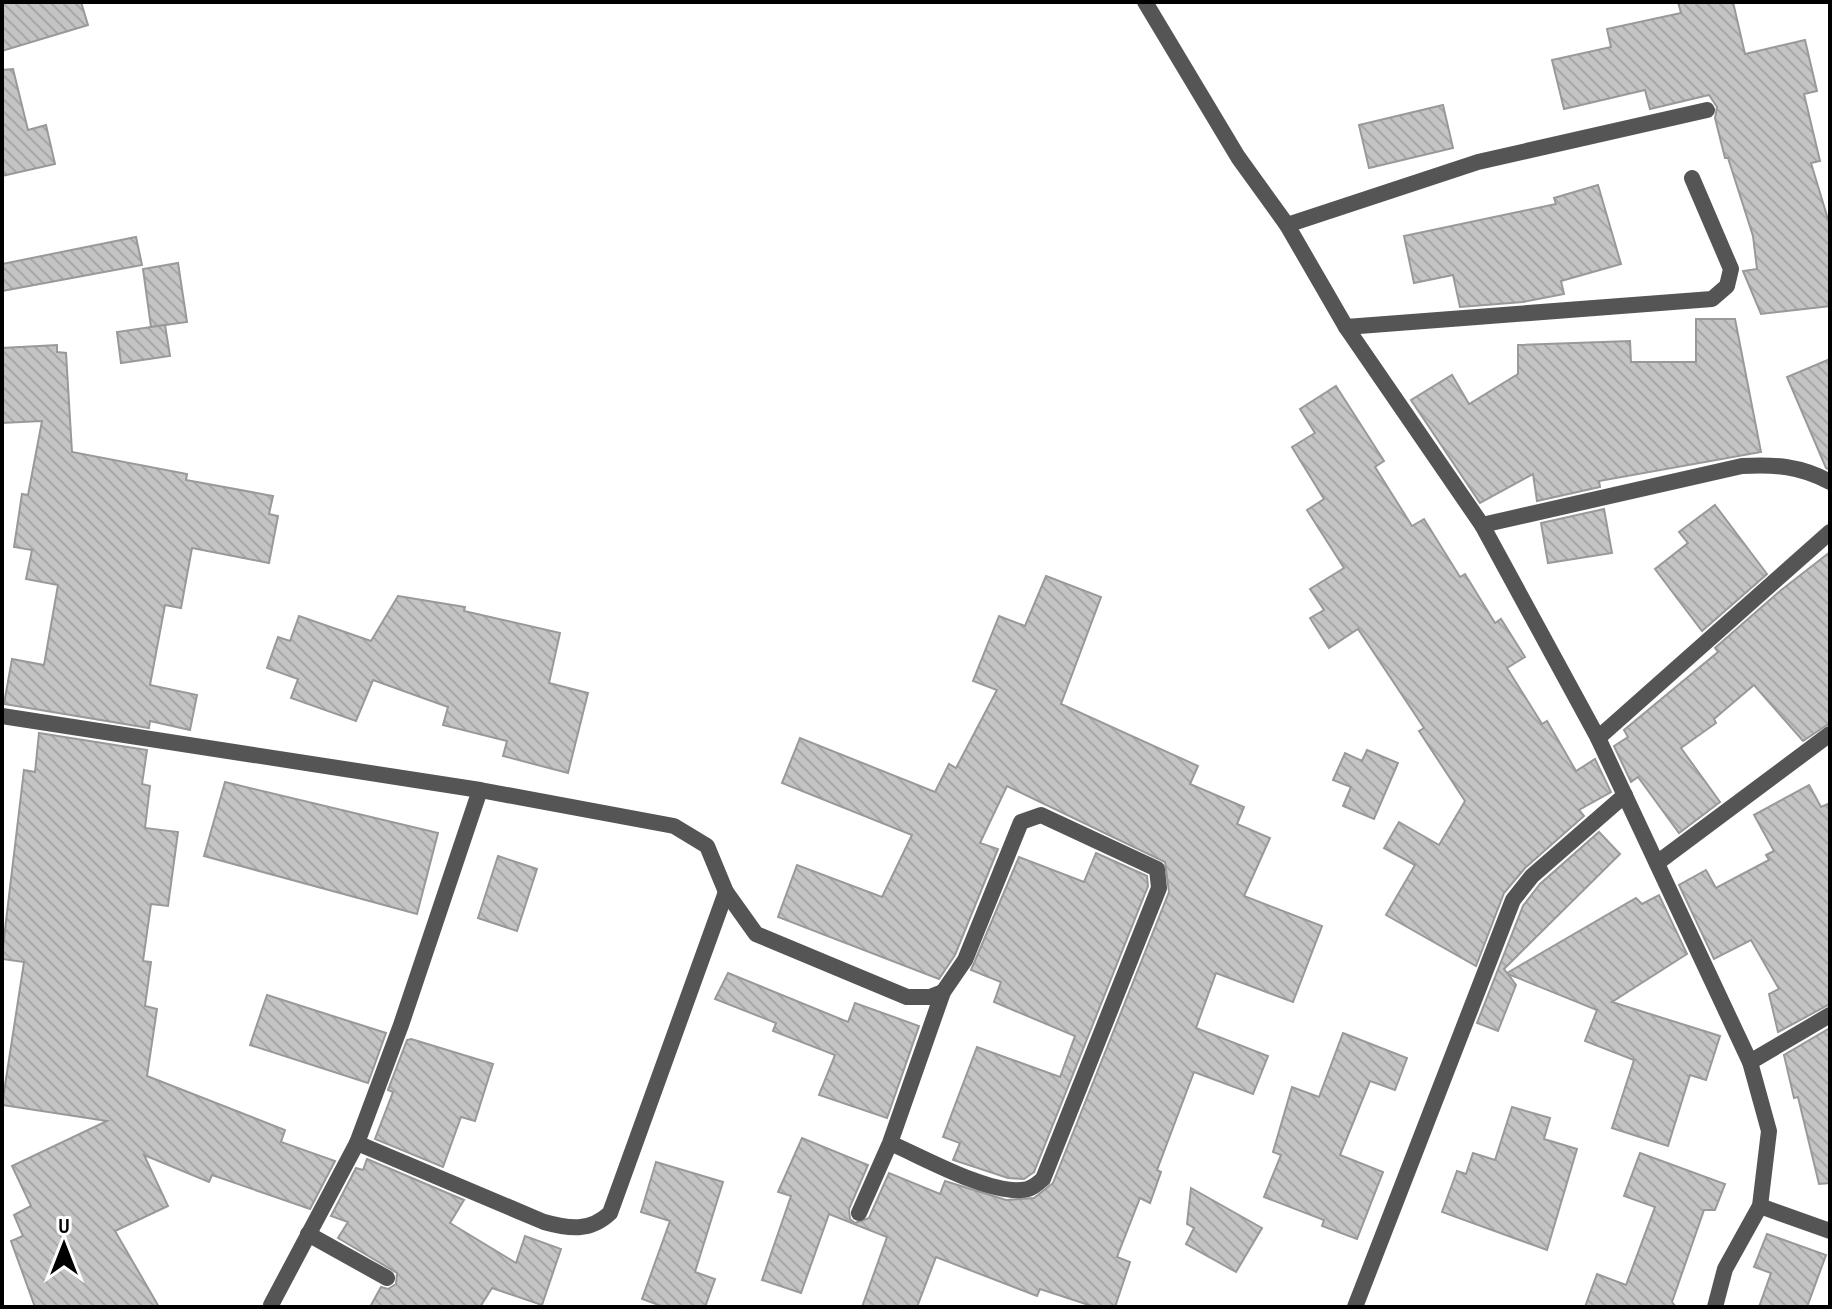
<svg xmlns="http://www.w3.org/2000/svg" width="1832" height="1309" viewBox="0 0 1832 1309" font-family="'Sofia Sans Condensed',sans-serif">
<style>
.building{fill:url(#building-back-hatch);stroke:#999;stroke-width:2}
.lines{fill:none;stroke-linecap:round;stroke-linejoin:round}
.street{stroke:#555;stroke-width:16}
</style>
<defs>
<pattern id="building-back-hatch" width="6" height="6" patternUnits="userSpaceOnUse" patternTransform="scale(2)"><rect width="6" height="6" fill="#c4c4c4"/><path d="M-1 5l2 2M0 0l6 6M5-1l2 2" fill="none" stroke="#a7a7a7"/></pattern>
</defs>
<rect width="100%" height="100%" fill="#fff"/>
<g class="building">
<path d="M2 2H81L88 25 2 51Z"/>
<path d="M1678 2H1733L1745 54 1805 40 1817 91 1804 94 1820 161 1811 163 1830 226V306L1761 314 1743 271 1757 269 1753 236 1728 158H1725L1715 118 1717 107 1709 95 1650 109 1645 90 1564 109 1552 60 1611 47 1607 29 1681 13Z"/>
<path d="M13 69 28 130 46 125 55 164 2 176V70Z"/>
<path d="M1443 105 1453 148 1369 168 1359 125Z"/>
<path d="M1598 185 1621 264 1561 281 1564 294 1523 302 1460 307 1453 275 1414 283 1404 236 1556 204 1554 198Z"/>
<path d="M136 237 142 265 2 291V264Z"/>
<path d="M178 263 187 322 151 327 143 269Z"/>
<path d="M1696 319H1735L1761 452 1599 481 1600 487 1537 501 1533 474 1480 503 1411 400 1452 375 1469 404 1518 374V345L1630 341 1631 362H1696Z"/>
<path d="M165 325 170 356 121 363 117 332Z"/>
<path d="M57 345V352L66 353 72 452 187 474 186 480 273 496 269 514 278 516 269 563 192 548 181 608 165 605 150 685 197 695 190 730 150 721 149 728 4 704 12 659 44 665 58 585 26 579 32 550 14 547 22 494 28 495 42 421 2 423V348Z"/>
<path d="M1830 359V470L1826 468 1787 377Z"/>
<path d="M1336 386 1384 461 1375 467 1412 526 1424 519 1460 577 1465 574 1495 623 1501 619 1525 657 1507 668 1542 724 1547 721 1576 771 1595 759 1611 792 1579 810 1584 816 1525 868 1504 893 1476 966 1386 915 1415 865 1384 848 1399 822 1439 845 1465 801 1419 731 1424 728 1358 629 1329 648 1310 618 1324 610 1310 589 1344 568 1307 510 1324 499 1292 447 1315 433 1300 409Z"/>
<path d="M1715 505 1767 574 1702 631 1655 569 1688 543 1679 532Z"/>
<path d="M1604 509 1612 553 1548 563 1541 523Z"/>
<path d="M1830 552V723L1803 741 1754 685 1714 719 1716 723 1681 748 1720 802 1679 833 1638 777 1631 782 1614 746 1628 737 1624 730 1718 652 1715 648 1780 591Z"/>
<path d="M1046 576 1101 597 1061 704 1198 766 1190 784 1244 807 1237 824 1270 838 1244 896 1322 926 1293 1002 1216 973 1196 1028 1268 1056 1253 1094 1194 1072 1157 1170 1161 1172 1150 1203 1140 1198 1117 1257 1130 1262 1115 1307H1095L1040 1289 1037 1296 936 1257 917 1307H862L887 1237 829 1214 801 1293 762 1280 791 1196 778 1192 802 1138 868 1165 849 1209 850 1219 855 1223 869 1218 889 1173 940 1194 945 1181 1006 1200 1034 1198 1053 1183 1169 892 1165 862 1007 786 980 843 998 849 955 955 939 979 778 917 797 865 882 897 912 835 782 783 800 738 935 792 949 764 956 768 997 690 973 681 999 616 1025 626Z"/>
<path d="M398 596 465 607 464 611 560 633 549 683 588 693 568 773 503 756 507 741 443 725 448 707 373 680 356 721 291 698 298 679 267 668 278 637 290 641 299 616 371 641Z"/>
<path d="M39 733 147 750 142 784 150 786 145 828 178 832 168 906 151 904 143 961 151 962 145 1006 157 1009 147 1076 285 1130 281 1142 335 1161 310 1209 212 1175 209 1182 144 1155 168 1206 115 1231 159 1307H35L11 1241 23 1236 14 1215 31 1206 12 1166 107 1121 2 1105 24 962 2 959V955L24 770 35 772Z"/>
<path d="M1367 750 1398 763 1374 819 1343 806 1351 787 1333 780 1345 753 1362 761Z"/>
<path d="M225 782 438 833 417 914 204 856Z"/>
<path d="M1809 785 1821 807 1830 803V1004L1778 1032 1769 994 1779 989 1751 940 1714 959 1679 885 1706 870 1716 888 1769 860 1766 855 1774 851 1754 815Z"/>
<path d="M1599 832 1620 854 1504 969 1507 973 1636 898 1642 904 1659 895 1687 954 1612 1002 1720 1036 1706 1080 1690 1075 1668 1146 1612 1128 1634 1060 1585 1041 1597 1010 1508 974 1516 985 1498 1031 1477 1023 1523 906 1540 884Z"/>
<path d="M1096 853 1147 876 1148 886 1034 1172 1024 1179 1008 1178 953 1160 960 1143 943 1137 977 1047 1060 1077 1075 1036 994 1002 1001 982 971 970 1019 857 1084 882Z"/>
<path d="M498 856 537 869 517 931 478 918Z"/>
<path d="M728 973 848 1022 855 1003 919 1026 887 1118 819 1095 835 1055 773 1031 776 1023 715 999Z"/>
<path d="M267 995 386 1033 368 1083 250 1045Z"/>
<path d="M1830 1028V1183L1819 1184 1798 1097 1794 1098 1784 1055Z"/>
<path d="M1343 1033 1407 1058 1395 1090 1370 1081 1340 1155 1383 1172 1357 1239 1322 1226 1324 1220 1264 1197 1281 1155 1273 1152 1292 1087 1319 1097Z"/>
<path d="M411 1039 493 1064 475 1121 461 1117 443 1167 375 1139 393 1092 388 1090 407 1040Z"/>
<path d="M1512 1107 1550 1118 1544 1139 1577 1149 1547 1250 1442 1212 1457 1171 1466 1174 1473 1153 1495 1160Z"/>
<path d="M1640 1153 1725 1184 1715 1210H1704L1672 1302 1676 1307H1585L1597 1274 1626 1285 1655 1207 1624 1196Z"/>
<path d="M367 1159 464 1200 450 1223 516 1263 525 1236 561 1249 542 1305 492 1288 480 1307H370L381 1287 388 1289 396 1284 397 1273 338 1238 348 1222 331 1216 356 1168 363 1170Z"/>
<path d="M656 1162 723 1182 695 1272 715 1279 705 1307H664L642 1299 670 1221 641 1212Z"/>
<path d="M1191 1188 1262 1228 1236 1272 1186 1244 1194 1228 1187 1224Z"/>
<path d="M1767 1234 1826 1255 1807 1307H1759L1771 1273 1754 1267Z"/>
</g>
<g class="lines">
<g class="street">
<path d="M1145 2 1238 157 1287 225 1346 327 1482 525 1598 738 1750 1062 1769 1131 1760 1206 1725 1269 1715 1307"/>
<path d="M1287 225 1478 162 1707 110"/>
<path d="M1346 327 1712 299 1727 286 1731 269 1692 178"/>
<path d="M1482 525 1742 466C1774 464 1801 466 1830 482"/>
<path d="M2 716 480 790 674 826 707 846 726 892 756 934 907 997H930L943 992"/>
<path d="M1598 738 1830 532"/>
<path d="M1657 863 1830 734"/>
<path d="M1750 1062 1830 1015"/>
<path d="M357 1143 544 1222C569 1229 590 1232 610 1213L726 892"/>
<path d="M1760 1206 1830 1231"/>
<path d="M859 1213 890 1143 943 992 965 960 1021 822 1041 815 1157 869 1159 888 1043 1179C1036 1185 1030 1190 1021 1190 986 1193 923 1157 890 1143"/>
<path d="M308 1234 387 1278"/>
<path d="M271 1305 357 1143 401 1025 480 790"/>
<path d="M1355 1307 1513 900 1532 876 1625 795"/>
</g>
</g>
<rect width="1832" height="1309" fill="none" stroke="#000000" stroke-width="8"/>
<g transform="translate(64 1245)" stroke="#ffffff" stroke-width="6" paint-order="stroke">
<path d="M0-6L14 30L0 20L-14 30Z" fill="#000000"/>
<text y="-12" font-size="22" font-weight="bold" text-anchor="middle" fill="#000000">U</text>
</g>
</svg>
